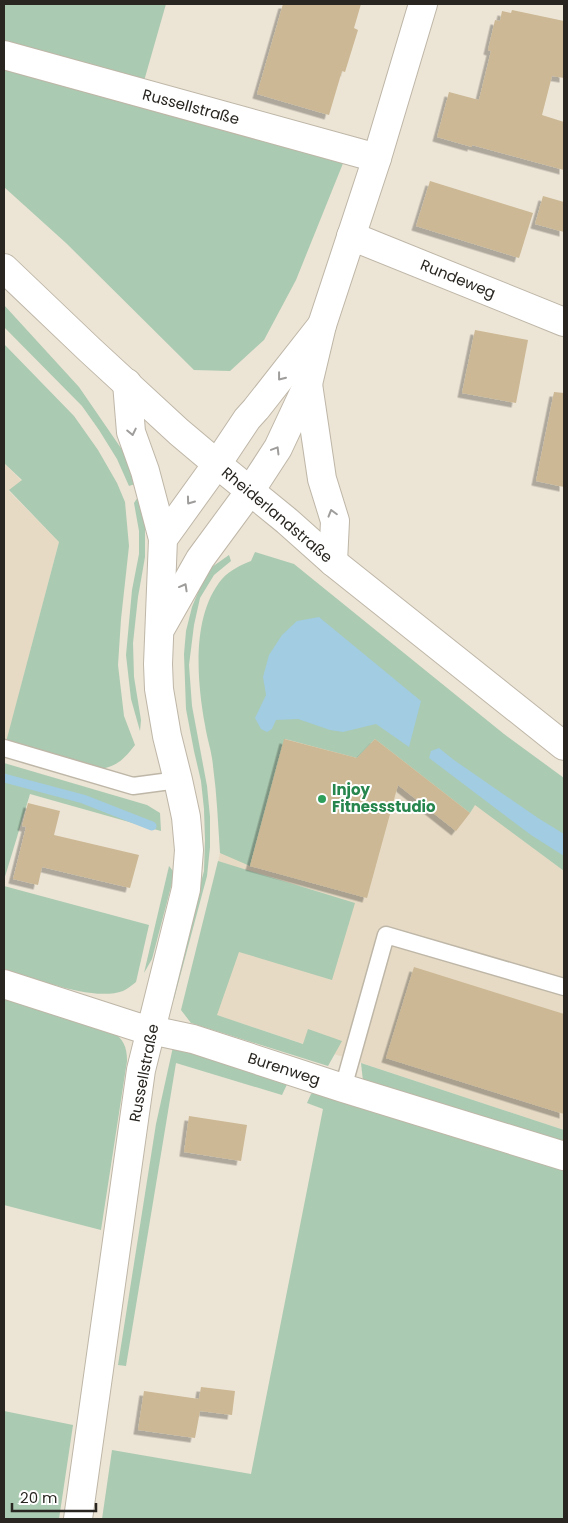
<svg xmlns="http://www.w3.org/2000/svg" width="568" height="1523" viewBox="0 0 568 1523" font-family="Poppins,sans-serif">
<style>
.built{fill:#e6dac4}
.green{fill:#aacab1}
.water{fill:#a2cce1}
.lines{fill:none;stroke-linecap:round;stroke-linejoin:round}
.stream{stroke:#a2cce1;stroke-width:9}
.building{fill:#ccb894;filter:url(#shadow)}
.lane-casing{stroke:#beb6a7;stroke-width:19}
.street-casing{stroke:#beb6a7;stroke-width:30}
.secondary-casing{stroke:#beb6a7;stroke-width:30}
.lane{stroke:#fff;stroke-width:16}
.street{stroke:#fff;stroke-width:28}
.secondary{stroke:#fff;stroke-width:28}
.oneway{stroke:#9f9d9b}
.leisure-dot{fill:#2e9e5b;stroke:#fff;stroke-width:2}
.labels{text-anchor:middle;stroke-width:4;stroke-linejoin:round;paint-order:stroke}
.street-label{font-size:15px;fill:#292621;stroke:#fff}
.leisure-label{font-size:15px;font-weight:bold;fill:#27864d;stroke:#fff;text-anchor:start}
</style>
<defs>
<filter id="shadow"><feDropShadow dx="-4.5" dy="4.5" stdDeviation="0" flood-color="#0004"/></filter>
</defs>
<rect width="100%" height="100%" fill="#ece4d5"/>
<g class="built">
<path d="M4 463 22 481 9 491 59 542 4 751Z"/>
<path d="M233 623 564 871V1130L204 1011 188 995 220 853Z"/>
</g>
<g class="green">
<path d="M4 4H166L142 88 350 146 296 280 264 340 230 371 194 370 66 243 4 187Z"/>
<path d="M4 305 79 387 125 454 135 484 129 486 117 459 99 430 82 406 4 327Z"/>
<path d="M4 344 74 416 98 450 117 483 125 502 129 546 121 619 118 665 124 716 135 745C121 763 116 766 94 771L6 742 59 542 9 490 22 480 4 463Z"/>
<path d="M138 497 145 525V557L138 597 133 643 134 677 141 720 140 731 131 699 126 655 132 590 139 554V531L134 503Z"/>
<path d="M255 552 294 564 504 734 564 778V871L475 805 470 813 375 739 357 758 285 739 250 866 220 853C218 824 217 795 213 766 212 752 207 739 205 725 197 681 191 616 222 579 230 570 241 565 251 561Z"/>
<path d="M229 555 231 561 214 575 200 598 194 625 189 665 192 706 207 786 210 817V847L207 876 174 999 172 988 204 871 205 840 204 809 201 781 194 751 186 709 184 654 186 631 192 607 201 585 212 567Z"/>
<path d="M4 763 147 805 160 813 161 831 30 794 4 880Z"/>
<path d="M218 861 355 903 332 980 239 952 217 1015 303 1044 308 1029 342 1041 328 1066 191 1023 181 1010Z"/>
<path d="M169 866 173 871 172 883 152 959 144 973Z"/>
<path d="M4 886 149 925 136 982C132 985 127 989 123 991 92 1002 35 978 4 969Z"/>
<path d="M4 995 113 1031C123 1040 127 1046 127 1061L101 1230 4 1205Z"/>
<path d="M173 1047 290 1078 282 1095 176 1063 126 1366 118 1365 156 1124Z"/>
<path d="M361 1063 564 1130V1146L363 1081Z"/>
<path d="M321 1087 564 1166V1519H102L112 1450 251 1474 323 1109 307 1103 311 1094Z"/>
<path d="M4 1411 73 1425 59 1519H4Z"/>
</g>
<g class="water">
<path d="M319 617 421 701 409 747 376 724 343 732 330 730 298 719 276 720 272 729 267 732 261 729 255 718 266 695 263 677 269 655 282 635 297 621Z"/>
<path d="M439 748 454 760 538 818 564 834V856L531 835 429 758 431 751Z"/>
</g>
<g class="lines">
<path class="stream" d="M4 778 83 799 152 826"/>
</g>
<g class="building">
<path d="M283 4H361L354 28 358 30 345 72 342 71 329 115 257 94Z"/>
<path d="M512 10 564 21V78L552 76 542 115 564 122V170L472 145V147L437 137 449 92 479 100 491 51 488 50 495 20 500 21 502 11 511 13Z"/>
<path d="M430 181 533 213 519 258 416 226Z"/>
<path d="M543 196 564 202V232L535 224Z"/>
<path d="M475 330 528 340 516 403 462 393Z"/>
<path d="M554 392 564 393V487L536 481Z"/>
<path d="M284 739 357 758 375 739 470 813 456 831 398 785 367 898 250 866Z"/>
<path d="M28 803 60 811 54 835 139 855 130 888 42 867 38 885 13 879 26 827 22 826Z"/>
<path d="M414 967 564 1014V1114L386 1058Z"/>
<path d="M189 1116 247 1125 241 1161 184 1152Z"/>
<path d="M201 1387 235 1391 232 1415 200 1411 195 1438 138 1430 144 1391 199 1399Z"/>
</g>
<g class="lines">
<defs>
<g id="lane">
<path d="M4 748 133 786 178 780"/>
<path d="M343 1088 386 935 564 987"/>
</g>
<g id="street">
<path d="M4 55 377 158"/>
<path d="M351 236 564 322"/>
<path d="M162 626 200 559 250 491 278 448 308 384 322 325 377 158 423 4"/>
<path d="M4 984 137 1027 193 1039 343 1088 564 1156"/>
<path d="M78 1519 141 1070 186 889 189 850 186 817 178 780 167 736 159 689 158 664 163 539 217 464 247 419 256 409 322 325"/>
</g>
<g id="secondary">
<path d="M4 268 90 350 179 432 217 464 287 521 333 562 564 746"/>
<path d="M127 383 131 432 145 471 163 539"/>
<path d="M308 384 322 479 335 521 333 562"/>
</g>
</defs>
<use href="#lane" class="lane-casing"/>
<use href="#street" class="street-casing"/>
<use href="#secondary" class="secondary-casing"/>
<use href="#lane" class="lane"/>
<use href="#street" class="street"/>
<use href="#secondary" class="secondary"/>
</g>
<defs><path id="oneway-chevron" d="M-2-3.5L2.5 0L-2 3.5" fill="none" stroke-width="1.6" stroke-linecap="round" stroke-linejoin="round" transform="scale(1.25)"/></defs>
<g class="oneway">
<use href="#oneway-chevron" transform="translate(281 377) rotate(128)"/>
<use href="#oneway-chevron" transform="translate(132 432) rotate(78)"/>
<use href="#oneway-chevron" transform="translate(276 450) rotate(-59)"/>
<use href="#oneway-chevron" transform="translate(190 501) rotate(126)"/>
<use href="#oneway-chevron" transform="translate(332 513) rotate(-106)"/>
<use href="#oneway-chevron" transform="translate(184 587) rotate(-61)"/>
</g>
<circle class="leisure-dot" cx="322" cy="799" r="5"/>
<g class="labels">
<g class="street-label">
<text transform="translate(191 107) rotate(15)" y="5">Russellstraße</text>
<text transform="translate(458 279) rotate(22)" y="5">Rundeweg</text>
<text transform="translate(277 515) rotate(40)" y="5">Rheiderlandstraße</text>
<text transform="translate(284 1069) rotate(18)" y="5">Burenweg</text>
<text transform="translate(144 1073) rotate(-79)" y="5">Russellstraße</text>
</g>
<g class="leisure-label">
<text x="332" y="795">Injoy<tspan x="332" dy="17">Fitnessstudio</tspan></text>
</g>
</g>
<rect width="568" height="1523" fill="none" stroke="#292621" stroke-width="10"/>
<path d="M12 1503v8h84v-8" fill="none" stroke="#292621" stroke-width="2.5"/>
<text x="20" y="1503" font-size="15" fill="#292621" stroke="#ffffff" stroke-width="4" paint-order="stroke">20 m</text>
</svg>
